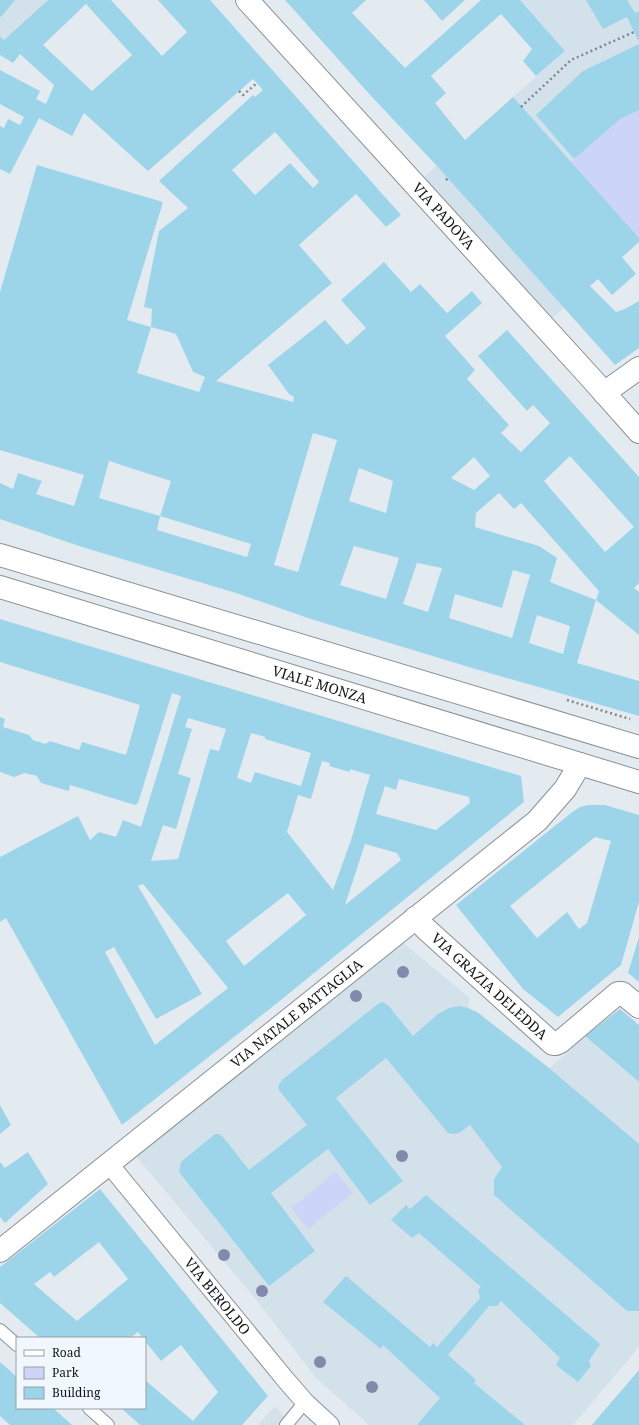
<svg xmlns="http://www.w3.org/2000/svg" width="639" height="1425" viewBox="0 0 639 1425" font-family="'Noto Serif',serif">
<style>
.built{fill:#d3e1eb}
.green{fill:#ccd4f8}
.building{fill:#9cd5e9;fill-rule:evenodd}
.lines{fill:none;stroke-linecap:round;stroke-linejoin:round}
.service-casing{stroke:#8a9195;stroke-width:14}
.pedestrian-casing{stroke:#8a9195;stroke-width:20}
.minor-casing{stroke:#8a9195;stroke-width:24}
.primary-casing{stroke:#8a9195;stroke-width:24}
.path{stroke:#82868a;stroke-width:2.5;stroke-dasharray:2 3;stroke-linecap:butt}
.service{stroke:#fff;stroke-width:12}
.pedestrian{stroke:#fff;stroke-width:18}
.minor{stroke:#fff;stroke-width:22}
.primary{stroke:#fff;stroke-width:22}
.tree{fill:#828aab}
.labels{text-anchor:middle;stroke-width:4;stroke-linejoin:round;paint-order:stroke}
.street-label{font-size:14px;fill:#141618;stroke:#f1f8fd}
</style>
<rect width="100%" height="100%" fill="#e4ebf0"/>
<g class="built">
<path d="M0 0H48L4 40 0 36Z"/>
<path d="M520 0H639V242L590 286 546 323 417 183 565 51Z"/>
<path d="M403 943 470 998 468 1008 477 1012 549 1068 585 1036 639 1082V1347L573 1425H369L316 1378 258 1302 136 1156Z"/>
<path d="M275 1406 289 1422 293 1425H258Z"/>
</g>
<g class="green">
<path d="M639 110V238L571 163 574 159 620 119Z"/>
<path d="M336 1172 353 1193 308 1229 291 1208Z"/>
</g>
<g class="building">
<path d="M0 0H15L1 17 0 16Z"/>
<path d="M48 0H111L162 56 187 32 158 0H210L401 215 386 227 356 194 299 245 332 283 216 381 293 402 294 397 289 394 268 365 325 320 347 345 366 328 341 300 384 262 411 292 420 284 447 313 472 291 482 303 445 336 475 370 467 379 509 425 501 433 521 452 550 423 533 405 527 411 478 356 507 330 639 477V583L634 588 639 592V635L596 600 599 591 521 503 514 509 499 493 476 513 475 527 539 546 557 558 550 582 596 600 577 663 639 681V716L472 668 314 620 236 593 82 547 0 519V483L13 489 18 473 42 481 36 494 74 506 84 475 0 450V292L37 165 163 202 127 320 151 327 137 373 199 392 205 377 193 372 176 334 151 327 152 309 144 307 159 231 188 208 159 181 253 95 255 97 263 90 253 79 148 171 84 113 72 136 39 118 10 174 0 169V126L4 128 8 119 20 125 24 117 0 104V70L40 91 36 99 46 104 54 85 20 54 13 63 0 55V36L4 40ZM86 4 132 55 92 91 43 45ZM275 132 319 182 313 188 290 163 255 195 232 170ZM313 433 337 440 298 572 274 565ZM570 456 634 527 605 552 544 481ZM474 457 490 476 474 490 451 478ZM109 461 171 481 160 516 251 544 247 557 157 530 160 516 99 498ZM359 468 393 481 386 513 349 501ZM354 546 399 558 386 599 340 585ZM417 563 442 568 428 612 403 604ZM513 570 530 575 512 638 449 618 455 594 502 608ZM537 615 570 626 563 654 529 643Z"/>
<path d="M285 0H366L352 13 405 68 481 0H520L565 51 536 76 523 61 532 49 501 14 431 76 446 93 435 103 465 140 513 97 639 238V242L622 257 636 274 612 295 598 279 590 286 616 312 625 309 639 301V348L615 365 437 166 372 97Z"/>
<path d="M424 0H465L442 21Z"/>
<path d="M586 0H627L635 13 639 11V42L627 17 603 29Z"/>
<path d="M639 44V110L620 119 574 159 536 115 583 71Z"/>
<path d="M0 619 521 776 524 802 276 1004 122 1125 6 918 0 922V857L78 816 90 840 99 832 116 837 123 820 141 827 181 696 172 693 138 803 135 805 70 785 69 791 41 783 37 776 25 773 14 777 0 772V717L5 719 3 727 29 735 33 740 45 744 50 741 79 750 82 742 126 755 140 705 0 662ZM188 718 226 729 219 751 210 749 178 859 151 861 163 825 176 829 191 778 178 774 192 729 185 727ZM251 733 265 737V739L311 753 301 786 255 772 251 783 237 778ZM322 761 330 763 329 766 350 772V769L370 775 351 840 333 890 287 832 298 795 311 799ZM399 779 469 797 470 803 436 830 376 814 385 786 396 790ZM365 844 397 853 401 860 345 905ZM143 884 228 988 155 1045 105 952 114 947 156 1019 202 994 138 886ZM288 893 306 915 244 966 226 941Z"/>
<path d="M588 805H605L639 815V902L621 965 558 1017 523 989 456 905 571 813 580 807ZM595 837 611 841 587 923 579 929 567 912 537 938 510 906Z"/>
<path d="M639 937V982L628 973Z"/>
<path d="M383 1002 388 1005 413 1036 438 1014 449 1008 460 1006 468 1008 477 1012 549 1068 639 1144V1311H627L494 1195V1179L502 1167 470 1125 459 1133 453 1134 448 1133 386 1058 336 1098 403 1181 370 1205 328 1149 271 1193 315 1251 269 1286 179 1172 181 1162 215 1134H219L223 1137 249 1170 307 1125 279 1090 278 1086 282 1080 378 1004Z"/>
<path d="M620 1009 639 1025V1082L585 1036Z"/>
<path d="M0 1105 11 1125 0 1134Z"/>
<path d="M28 1152 48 1184 5 1223 0 1217V1162L5 1168Z"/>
<path d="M100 1189 268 1396 242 1425H140L121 1408H145V1380L193 1421 218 1392 181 1345 161 1361 145 1341V1338H143L138 1332 130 1338H40L0 1303V1267ZM99 1242 128 1279 77 1321 34 1284 50 1272 54 1277Z"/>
<path d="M426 1195 600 1344 589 1361 591 1366 578 1382 556 1365 560 1358 501 1301 497 1306H489L448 1355 476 1380 474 1383 525 1425H417L440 1398 383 1345 381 1349 323 1302 346 1276 430 1347 433 1343 437 1347 480 1298 478 1290 481 1287 419 1233 412 1238 391 1220 406 1205 410 1209Z"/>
<path d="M0 1362 17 1377V1408H53L72 1425H10L0 1416Z"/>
<path d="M639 1370V1425H592L597 1419Z"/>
</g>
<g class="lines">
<defs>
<g id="service">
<path d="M0 1330 17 1345"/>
<path d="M89 1408 108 1425"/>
<path d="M286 1425 305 1402"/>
</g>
<g id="pedestrian">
<path id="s1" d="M109 1164 285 1379 305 1402 330 1425"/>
</g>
<g id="minor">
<path id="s2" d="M247 0 591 378 639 432"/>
<path d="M604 393 639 368"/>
<path id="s3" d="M415 918 426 929 553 1044H556L560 1042 618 993H622L639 1007"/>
<path id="s4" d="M0 1251 537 821 565 789 580 764"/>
</g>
<g id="primary">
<path d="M0 555 639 747"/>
<path id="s5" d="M0 587 639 782"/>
</g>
</defs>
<use href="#service" class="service-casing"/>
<use href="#pedestrian" class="pedestrian-casing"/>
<use href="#minor" class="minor-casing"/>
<use href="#primary" class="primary-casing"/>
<g class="path">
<path d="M239 91 243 95 257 83"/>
<path d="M521 107 571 60 634 32"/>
<path d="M446 180 448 178"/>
<path d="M567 700 630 719"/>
</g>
<use href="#service" class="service"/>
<use href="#pedestrian" class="pedestrian"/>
<use href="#minor" class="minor"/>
<use href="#primary" class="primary"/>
</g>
<g class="tree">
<circle cx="403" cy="972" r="6"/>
<circle cx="356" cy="996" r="6"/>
<circle cx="402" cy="1156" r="6"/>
<circle cx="224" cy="1255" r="6"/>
<circle cx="262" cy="1291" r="6"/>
<circle cx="320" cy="1362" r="6"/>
<circle cx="372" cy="1387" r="6"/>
</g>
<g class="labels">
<g class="street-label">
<text dy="5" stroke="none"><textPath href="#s2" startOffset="292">VIA PADOVA</textPath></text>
<text dy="5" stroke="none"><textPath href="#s5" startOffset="334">VIALE MONZA</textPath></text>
<text dy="5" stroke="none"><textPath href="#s3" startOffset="101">VIA GRAZIA DELEDDA</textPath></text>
<text dy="5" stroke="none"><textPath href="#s4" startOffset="380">VIA NATALE BATTAGLIA</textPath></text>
<text dy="5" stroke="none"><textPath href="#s1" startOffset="171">VIA BEROLDO</textPath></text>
</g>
</g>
<rect x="16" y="1337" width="130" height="72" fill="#f1f8fd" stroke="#999ea1"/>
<rect x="24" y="1350" width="20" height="6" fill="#ffffff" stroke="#999ea1"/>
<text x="52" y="1357" font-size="12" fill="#141618">Road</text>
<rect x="24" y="1367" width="20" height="12" fill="#ccd4f8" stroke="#999ea1"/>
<text x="52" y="1377" font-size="12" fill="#141618">Park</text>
<rect x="24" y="1387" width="20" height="12" fill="#9cd5e9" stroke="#999ea1"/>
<text x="52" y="1397" font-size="12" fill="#141618">Building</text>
</svg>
